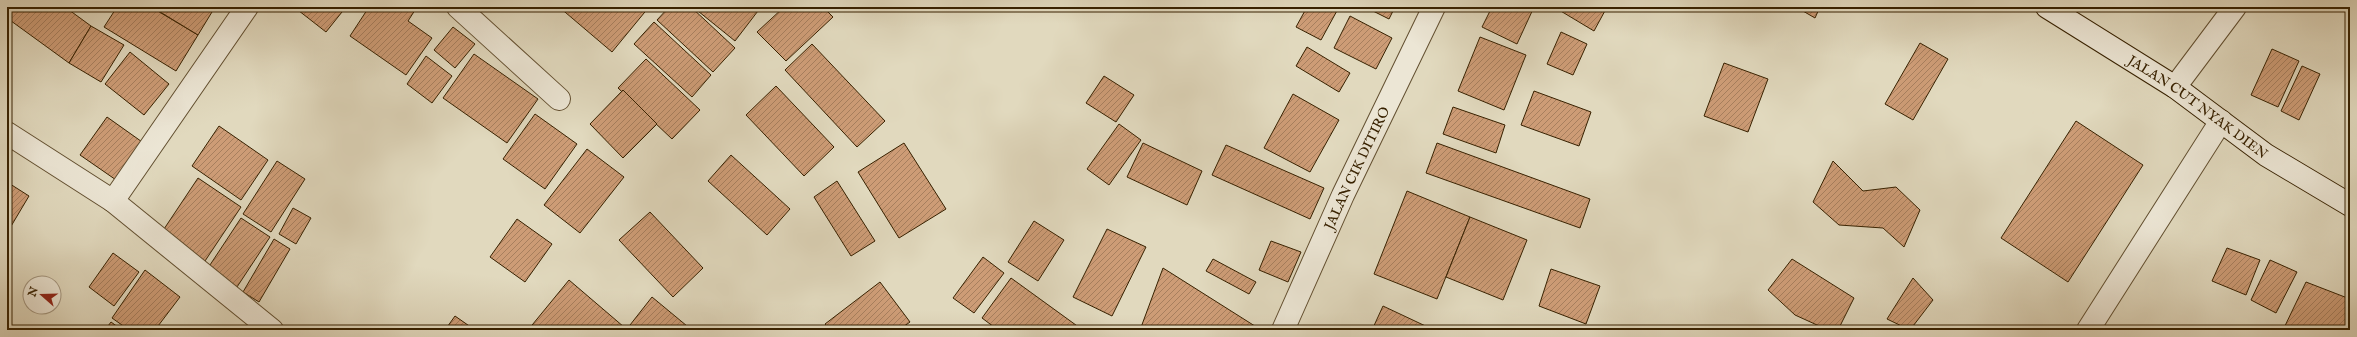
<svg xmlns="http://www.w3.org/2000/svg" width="2357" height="337" viewBox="0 0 2357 337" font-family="'IM FELL English',serif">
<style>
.building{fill:url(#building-hatch);stroke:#372100}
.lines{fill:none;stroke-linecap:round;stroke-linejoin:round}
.minor-casing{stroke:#624f30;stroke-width:24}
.secondary-casing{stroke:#372100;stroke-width:24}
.minor{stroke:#ece6d5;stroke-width:22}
.secondary{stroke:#ece6d5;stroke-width:22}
.labels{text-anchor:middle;stroke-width:3;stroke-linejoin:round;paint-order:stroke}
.street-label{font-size:14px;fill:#372100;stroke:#ece6d5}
</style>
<defs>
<pattern id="building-hatch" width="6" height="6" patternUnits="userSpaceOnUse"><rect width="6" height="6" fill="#cd9c76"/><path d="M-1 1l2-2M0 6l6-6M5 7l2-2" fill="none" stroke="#a77f5e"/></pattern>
</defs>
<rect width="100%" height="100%" fill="#e1d9be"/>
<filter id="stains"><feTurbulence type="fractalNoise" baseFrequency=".005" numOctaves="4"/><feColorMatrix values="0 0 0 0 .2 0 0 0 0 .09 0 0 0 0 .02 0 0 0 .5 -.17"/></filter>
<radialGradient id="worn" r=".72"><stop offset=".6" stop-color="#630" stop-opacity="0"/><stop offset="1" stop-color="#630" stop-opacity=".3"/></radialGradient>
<g class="building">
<path d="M7 7H65L91 26 69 63 7 18Z"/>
<path d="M117 7H151L198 35 176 71 104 27Z"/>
<path d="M152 7H215L198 35Z"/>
<path d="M294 7H346L326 32Z"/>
<path d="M369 7H417L408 21 432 38 406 75 350 36Z"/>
<path d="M559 7H649L612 52Z"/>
<path d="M669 7H691L735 48 713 72 657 20Z"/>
<path d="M693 7H761L735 41Z"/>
<path d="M784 7H823L833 17 786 61 757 32Z"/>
<path d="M1307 7H1339L1321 40 1296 27Z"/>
<path d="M1365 7H1395L1389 19Z"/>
<path d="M1492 7H1534L1517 44 1482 27Z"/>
<path d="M1554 7H1607L1594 31Z"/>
<path d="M1796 7H1820L1815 18Z"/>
<path d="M1350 16 1392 38 1376 69 1334 48Z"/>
<path d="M654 22 711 75 692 97 634 44Z"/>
<path d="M91 26 124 45 101 82 69 63Z"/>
<path d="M453 27 475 44 455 68 434 50Z"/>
<path d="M1561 32 1587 44 1573 75 1547 64Z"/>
<path d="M1480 37 1526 55 1504 110 1458 91Z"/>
<path d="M1920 43 1948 59 1913 120 1885 104Z"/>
<path d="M812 44 885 121 857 147 785 70Z"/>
<path d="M1307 47 1350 73 1339 92 1296 66Z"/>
<path d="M2272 49 2299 61 2278 107 2251 95Z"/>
<path d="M130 52 169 84 144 115 105 84Z"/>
<path d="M474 54 538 99 507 143 443 98Z"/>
<path d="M426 56 452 76 432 103 407 84Z"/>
<path d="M646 59 700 110 672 139 618 88Z"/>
<path d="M1724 63 1768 79 1748 132 1704 116Z"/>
<path d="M2302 66 2320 74 2299 120 2281 111Z"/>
<path d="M1104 76 1134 95 1116 122 1086 103Z"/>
<path d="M776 86 834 147 804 176 746 115Z"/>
<path d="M623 90 657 124 623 158 590 124Z"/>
<path d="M1534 91 1591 112 1579 146 1521 125Z"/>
<path d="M1293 94 1339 120 1310 172 1264 148Z"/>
<path d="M1453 107 1505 125 1496 153 1443 134Z"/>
<path d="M535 114 577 144 545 189 503 159Z"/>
<path d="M107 117 145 144 119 182 80 155Z"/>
<path d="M2076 121 2143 165 2068 282 2001 238Z"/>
<path d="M1119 124 1141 140 1109 185 1087 169Z"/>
<path d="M219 126 268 160 241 200 192 166Z"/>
<path d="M904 143 946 209 899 238 858 172Z"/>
<path d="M1143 143 1202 171 1187 205 1127 177Z"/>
<path d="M1437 143 1590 199 1580 228 1426 173Z"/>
<path d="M1226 145 1324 188 1310 219 1212 175Z"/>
<path d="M587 149 624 177 580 233 544 205Z"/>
<path d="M731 155 790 209 767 235 708 181Z"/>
<path d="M277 161 305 179 271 232 243 214Z"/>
<path d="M1833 161 1863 191 1896 187 1920 210 1904 247 1883 228 1839 225 1813 202Z"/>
<path d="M198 178 241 207 203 264 160 235Z"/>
<path d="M837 181 875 241 851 256 814 197Z"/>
<path d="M7 182 29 196 7 233Z"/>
<path d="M1407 191 1470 217 1437 299 1374 274Z"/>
<path d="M293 208 311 218 296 244 279 234Z"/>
<path d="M650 212 703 268 673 297 619 240Z"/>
<path d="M1470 217 1527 240 1503 300 1446 277Z"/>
<path d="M241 218 270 237 235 290 206 271Z"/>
<path d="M517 219 552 244 525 282 490 257Z"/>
<path d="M1034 221 1064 240 1038 281 1008 262Z"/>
<path d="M1107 229 1146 247 1112 316 1073 297Z"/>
<path d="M274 239 290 249 259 302 243 292Z"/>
<path d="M1271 241 1301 252 1288 282 1259 270Z"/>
<path d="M2227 248 2260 260 2246 295 2212 281Z"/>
<path d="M113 253 139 272 114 306 89 287Z"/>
<path d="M983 257 1004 273 974 313 953 298Z"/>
<path d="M1213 259 1256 282 1249 294 1206 271Z"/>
<path d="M1792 259 1854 298 1838 330H1828L1795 315 1768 290Z"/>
<path d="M2270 260 2297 272 2276 313 2251 300Z"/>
<path d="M1163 268 1258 328V330H1140Z"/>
<path d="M1551 269 1600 286 1586 324 1539 306Z"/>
<path d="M145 270 180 297 155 330H129L112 318Z"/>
<path d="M1011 278 1080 328 1078 330H998L982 318Z"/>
<path d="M1913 278 1933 300 1910 330 1887 319Z"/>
<path d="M569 280 624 327 621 330H528Z"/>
<path d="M880 282 910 322 899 330H830L825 324Z"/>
<path d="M2306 282 2350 299V330H2283Z"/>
<path d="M652 297 687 326 683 330H637L630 325Z"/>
<path d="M1383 306 1434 330H1372Z"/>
<path d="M455 316 475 330H445Z"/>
<path d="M111 322 122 330H105Z"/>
</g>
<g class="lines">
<defs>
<g id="minor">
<path d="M458 7 559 99"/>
<path d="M2175 87 2235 7"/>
<path d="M7 133 113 201 272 330"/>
<path d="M113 201 247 7"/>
<path id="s1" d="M1283 330 1343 195 1434 7"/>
<path d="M2088 330 2221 121"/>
</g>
<g id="secondary">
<path id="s2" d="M2047 7 2175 87 2266 155 2350 205"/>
</g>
</defs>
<use href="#minor" class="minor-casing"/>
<use href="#secondary" class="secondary-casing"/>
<use href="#minor" class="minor"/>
<use href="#secondary" class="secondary"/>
</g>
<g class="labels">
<g class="street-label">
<text dy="5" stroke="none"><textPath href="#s2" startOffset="181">JALAN CUT NYAK DIEN</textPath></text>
<text dy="5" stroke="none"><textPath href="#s1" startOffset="178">JALAN CIK DITIRO</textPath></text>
</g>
</g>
<rect width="2357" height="337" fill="none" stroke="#e1d9be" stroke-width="24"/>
<rect x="8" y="8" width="2341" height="321" fill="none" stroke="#372100" stroke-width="2"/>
<rect x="12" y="12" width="2333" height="313" fill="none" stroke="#372100"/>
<g transform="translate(42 295) rotate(290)"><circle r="19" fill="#ece6d5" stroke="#a49780"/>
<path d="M0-3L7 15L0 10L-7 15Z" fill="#8f2418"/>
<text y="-6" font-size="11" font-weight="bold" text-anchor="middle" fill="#372100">N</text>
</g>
<rect width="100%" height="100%" filter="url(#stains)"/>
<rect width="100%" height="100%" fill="url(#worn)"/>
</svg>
